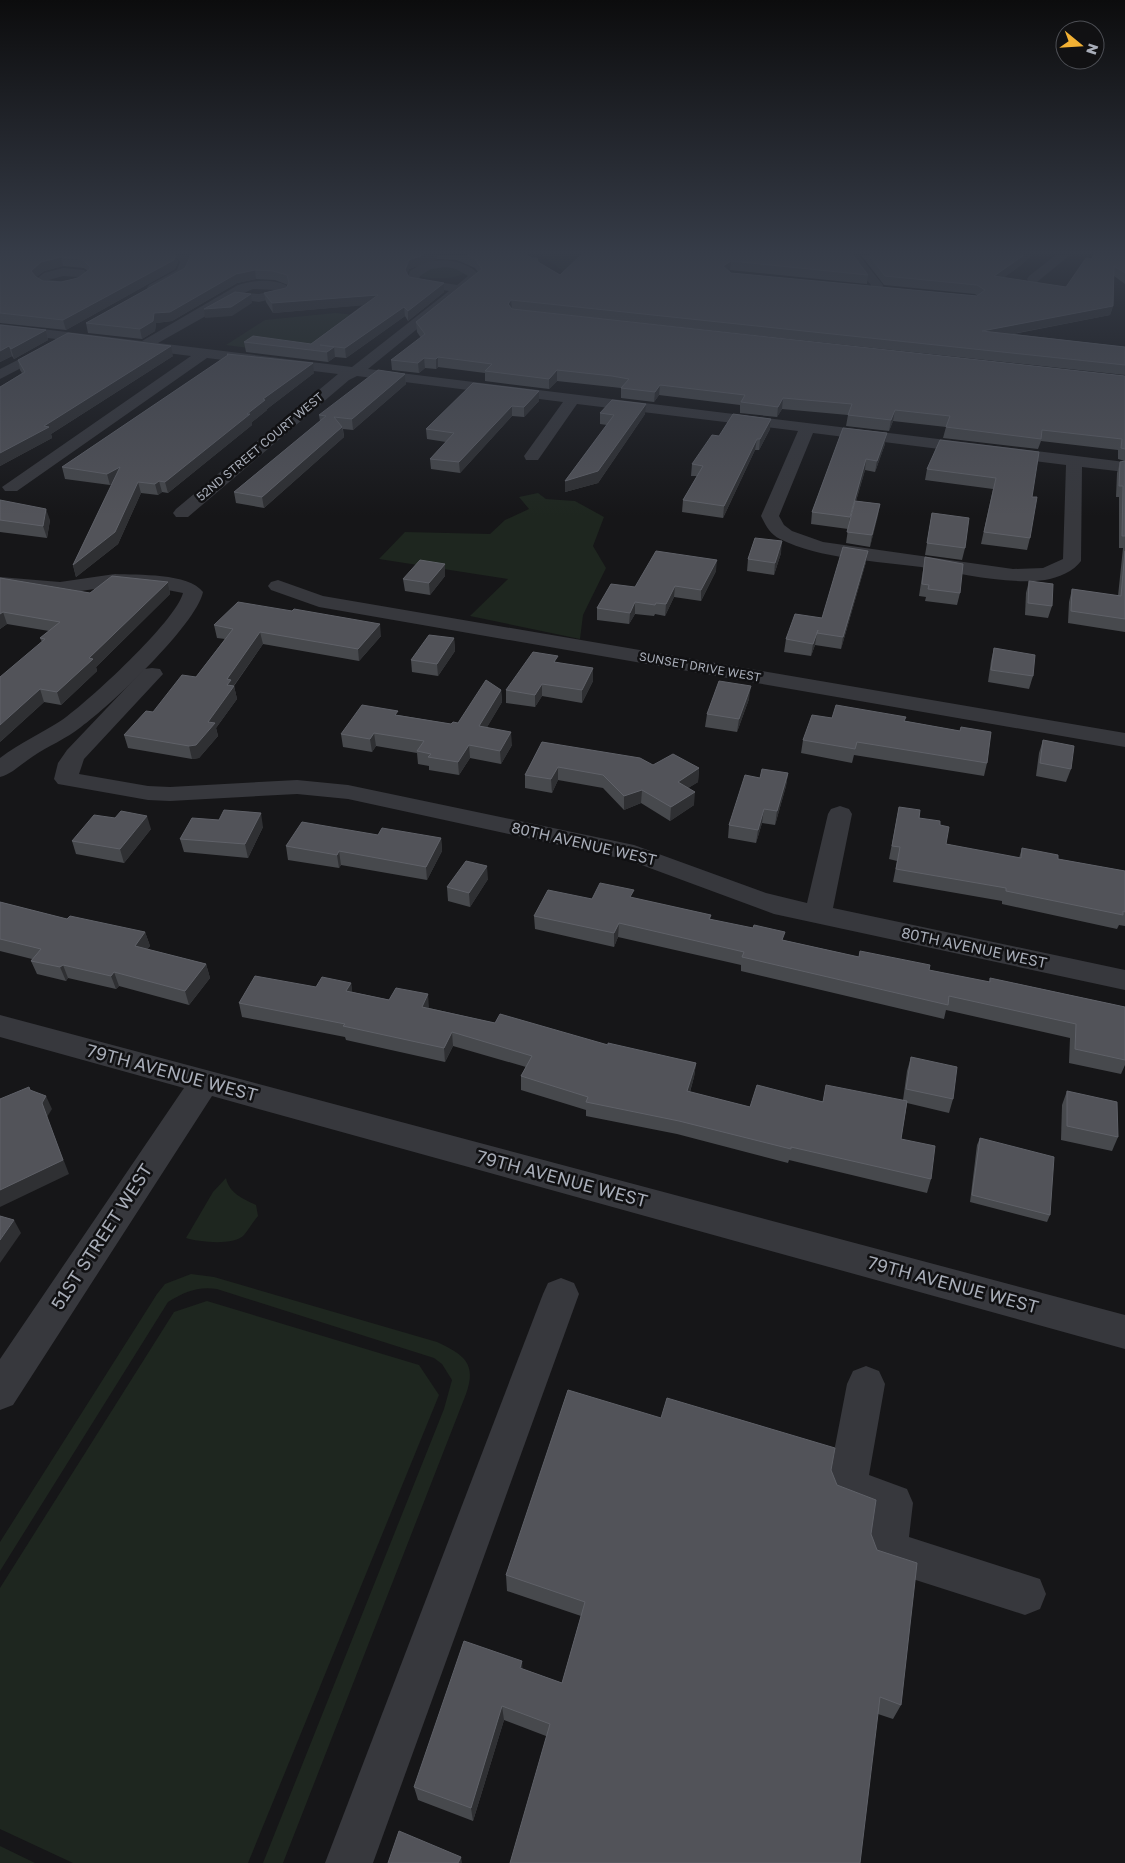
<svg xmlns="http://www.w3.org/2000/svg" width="1125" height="1863" viewBox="0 0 1125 1863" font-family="'Golos Text',sans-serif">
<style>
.green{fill:#1e261f}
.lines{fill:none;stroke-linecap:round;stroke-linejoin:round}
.minor{fill:#37383d;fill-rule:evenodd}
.wall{fill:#47494d;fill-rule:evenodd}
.shaded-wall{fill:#2f3033}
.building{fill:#525359;stroke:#5f6168;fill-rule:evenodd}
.labels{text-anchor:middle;stroke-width:5;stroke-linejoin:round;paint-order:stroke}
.far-street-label{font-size:12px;fill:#a8adb8;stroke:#111113}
.street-label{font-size:15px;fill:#a8adb8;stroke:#111113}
.near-street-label{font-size:18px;fill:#a8adb8;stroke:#111113}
</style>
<rect width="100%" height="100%" fill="#161618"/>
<g class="green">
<path d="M542 255H583L565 273Z"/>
<path d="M440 266 457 269 464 273C454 280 430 279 419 276L430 268Z"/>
<path d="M335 313 356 315 302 355 226 345 265 320Z"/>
<path d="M538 493 546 499 575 501 604 517 593 546 606 568 583 615 580 639 470 616 508 579 379 559 405 532 490 534 505 520 529 509 519 497Z"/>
<path d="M226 1178C229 1193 243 1199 256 1205L258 1216C253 1222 249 1229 244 1235 235 1246 198 1242 186 1238L213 1192Z"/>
<path d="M191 1274 214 1277 437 1342C464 1355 477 1363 466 1394L283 1863H263L444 1409 452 1380 442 1364 434 1358 217 1289C198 1286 184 1292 168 1302L0 1571V1542L157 1294 165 1284Z"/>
<path d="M207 1301 419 1365 439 1395 248 1863H73L0 1829V1588L174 1312Z"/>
<path d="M0 1846 35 1863H0Z"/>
</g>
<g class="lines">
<g class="minor">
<path d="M174 255H187L192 262 186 275 157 291H149L147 288 149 285 177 270 180 262Z"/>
<path d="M846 255H859L883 285 882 294H872L871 285Z"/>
<path d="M1056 255H1070L1037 282H1029L1027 279 1029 276Z"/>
<path d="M433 261C450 259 470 262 481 277L368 369 1125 462V472L1082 467 1081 561C1074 571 1058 578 1045 580 1005 585 961 573 921 567 877 561 820 559 780 539 770 534 766 526 761 516L798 431 577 404 538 460H526L524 456 563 402 357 376 349 380 188 517H176L173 513 176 509 338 374 207 358 17 491H5L2 487 191 356 0 332V324L142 341 238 285C254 280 271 279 286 285L288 292 287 295 259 302 236 299 158 343 352 367 449 291 411 285 407 280 410 271 423 263ZM446 267 456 269 468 276 457 285 419 279 420 276 431 269ZM253 289 276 290 259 294 244 293ZM813 433 1066 465 1063 559 1043 568 1013 569 823 542 792 531 784 525 779 516Z"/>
<path d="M63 268 84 270 91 277C81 290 45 297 35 280L44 273ZM63 276 78 277 65 282 49 280Z"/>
<path d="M51 343 56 344 58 347 56 350 0 379V369Z"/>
<path d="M115 574C137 575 189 573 203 592 196 625 110 706 81 727 66 739 48 746 32 757 21 764 12 774 0 777V758C20 743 42 733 62 720 88 702 176 621 183 593L152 587 115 586 60 594 0 589V577L60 582Z"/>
<path d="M278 580 323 596 1125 733V747L319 607 271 590 268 586 271 582Z"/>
<path d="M152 668 160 669 163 674 84 759 79 774 148 786 170 787 297 780 348 785 634 845 766 893 807 903 828 814 831 809 840 806 849 809 852 814 833 908 1125 970V990L774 914 628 860 348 799 297 794 170 801 148 800 58 784 54 779 58 763 67 750 144 669Z"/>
<path d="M0 1015 1125 1315V1349L212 1096 13 1405 0 1410V1359L184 1088 0 1037Z"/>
<path d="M561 1278 574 1283 579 1294 373 1863H325L543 1294 548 1283Z"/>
<path d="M866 1366 879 1371 885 1384 869 1475 907 1489 913 1503 909 1537 1040 1579 1046 1594 1040 1609 1025 1615 872 1566 866 1551 871 1516 833 1502 827 1488 847 1384 853 1371Z"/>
</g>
</g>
<g class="wall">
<path d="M0 255H176L178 262 175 269 66 330 0 323ZM63 266 84 268 88 271 78 278 61 282 43 281 36 277 44 271Z"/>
<path d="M188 255H527L560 275 581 255H853L868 275 867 284 730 270 729 271 731 273 977 296H978L975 294 884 285 861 255H1032L1021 265 1003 278 1066 287 1092 259 1125 255V284L1114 276 1113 306 1110 315 1013 334 1125 347V375L512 309 1125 376V461L1118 459V450L1041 441 1038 449 943 438 946 427 893 421 889 431 846 426 848 415 782 409 777 417 740 413V405L659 395 654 402 621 398V388L612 387 557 381 549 389 485 381V373L438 367 436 369 425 368 419 373 392 370 391 360 421 338 417 332 416 322 478 272 475 268 457 260 437 259 409 269 407 274 409 277 444 292 408 321 405 316 346 358 335 357 328 362 246 352 244 342 311 344 363 305 273 313 266 302 264 293 286 288 288 285 275 280 256 279 237 283 172 321 156 323 155 331 142 339 88 333 86 323 185 268 190 258Z"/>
<path d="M0 325 46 330 48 340 14 359 12 356 0 362Z"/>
<path d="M227 354 314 373 267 409V410L252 422V425L168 493 162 492 158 495 141 493 118 544 76 577 73 565 112 484 110 485 65 479 62 467 227 356Z"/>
<path d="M173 356 51 434 52 438 0 466V387L22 373 20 370 18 360Z"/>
<path d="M405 374 406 384 353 430 343 429 344 437 264 508 236 503 234 492 320 421 319 415Z"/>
<path d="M539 391V401L524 417 512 416 460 473 431 469 430 459 446 442 427 439 426 429Z"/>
<path d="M600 413 645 414 598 483 565 492V481L607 425 600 424Z"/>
<path d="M771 419 770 429 759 450H755L723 518 682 512 683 500 697 476H691L692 464 719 436Z"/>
<path d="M843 428 885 444 875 472 865 470 856 501 880 504 870 547 846 543 848 529 811 524 812 512Z"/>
<path d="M940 440 1032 497 1030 538 1027 550 981 544 993 489 925 480 927 469Z"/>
<path d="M1125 461V632L1068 623 1069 602 1072 589 1118 596 1123 548H1119V497H1116L1117 473 1120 462Z"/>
<path d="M0 500 50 520 47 538 0 532Z"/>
<path d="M932 513 965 548 962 560 925 555Z"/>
<path d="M781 553 774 575 747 571 748 559Z"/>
<path d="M925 557 960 593 957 605 925 601 926 597 919 596Z"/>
<path d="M866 562 841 649 815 645 811 656 784 652 786 639 822 618Z"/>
<path d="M445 564V576L430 595 405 591 403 579Z"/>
<path d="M716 571 701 601 674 597 665 616 655 614 654 616 635 614 629 624 597 620V608L635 587Z"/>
<path d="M0 578 90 593 168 582 170 594 96 667 97 671 61 705 44 702 0 742 42 642 40 638 49 631 7 624 0 629Z"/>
<path d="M1029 581 1052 606 1048 618 1025 615 1026 593Z"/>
<path d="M214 625 381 636 359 661 263 644 234 686 237 699 216 728 218 736 199 758 192 759 128 748 124 735 153 712 196 677 225 639 217 638Z"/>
<path d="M454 638 455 651 438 676 412 672 411 660Z"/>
<path d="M994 648 1033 676 1029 689 988 682 991 661Z"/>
<path d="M558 663 593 668V681L582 703 542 696 535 707 506 703V690Z"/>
<path d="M501 690 502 702 487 727 512 745 501 764 470 758 459 775 429 770V766L418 764 417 753 376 746 372 752 343 747 341 734 398 715 451 724 458 723Z"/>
<path d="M749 699 737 732 705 727 707 714Z"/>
<path d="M832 718 905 721 960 731 961 727 987 763 984 776 854 755 852 763 801 753 803 740Z"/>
<path d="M1043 740 1071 769 1066 782 1036 776 1039 753Z"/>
<path d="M542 742 653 765 699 768 698 782 688 788 694 805 670 821 641 803 624 810 603 788 558 780 552 793 525 788V775Z"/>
<path d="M788 773 786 786 775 825 762 823 756 843 728 838 729 825 760 778Z"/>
<path d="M899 807 919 818 940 825 946 844 1019 858 1022 848 1058 859 1125 871V926L1119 925 1117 929 1002 904V901L893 882 897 861 889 859Z"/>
<path d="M263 827 248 858 184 852 180 839Z"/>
<path d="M151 829 124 863 76 854 72 841Z"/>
<path d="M378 835 441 838 442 851 427 880 341 865 339 868 288 860 286 846Z"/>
<path d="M488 879 470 907 448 901 447 887Z"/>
<path d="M633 898 711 915 710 919 783 940 859 957 929 970 989 982 990 978 1125 1007V1065L1121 1074 1069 1063 1070 1038 946 1010 944 1019 741 971V965L618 937 614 947 535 929 534 916Z"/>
<path d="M0 902 67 919 145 932 150 946 147 949 206 964 210 978 189 1005 119 986 116 989 68 978 66 981 37 974 31 961 32 959 0 951Z"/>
<path d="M351 983 352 992 429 1008 495 1023 696 1063 694 1077 690 1092 750 1107 822 1101 903 1100 907 1071 911 1057 953 1099 949 1113 907 1103 901 1139 931 1179 927 1193 789 1160 788 1163 677 1134 586 1116V1110L521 1090V1076L526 1067 453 1046 445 1062 346 1040 345 1037 242 1017 239 1003 316 987Z"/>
<path d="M1067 1091 1118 1137 1112 1151 1061 1140 1062 1105Z"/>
<path d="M980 1138 1050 1215 1047 1222 970 1202 977 1145Z"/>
<path d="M831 1470 837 1485 871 1534 901 1705 893 1719 878 1714 546 1736 504 1720 473 1821 418 1800 414 1787 523 1669 562 1683 581 1616 507 1591 506 1575Z"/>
</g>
<g class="shaded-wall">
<path d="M176 255 178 262 175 269 66 330 63 320Z"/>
<path d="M423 255H437V259L409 269 405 279V270L409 260Z"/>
<path d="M1024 255H1032L1021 265 992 286 994 276Z"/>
<path d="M61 257 63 266 44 271 33 280 31 271 41 262Z"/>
<path d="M731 261 730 270 722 275 723 266Z"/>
<path d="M255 270 256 279 237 283 172 321 156 323 155 331 142 339 140 329 154 313 236 274Z"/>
<path d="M444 283V292L408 321V311Z"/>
<path d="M251 294 252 303 232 316 205 318 204 309Z"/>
<path d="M378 295 379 304 273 313 272 303Z"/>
<path d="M511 300 512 309 508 304Z"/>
<path d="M1113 306 1110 315 980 340 982 331Z"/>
<path d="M404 307 405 316 346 358 345 348Z"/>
<path d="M46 330 48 340 14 359 11 349Z"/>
<path d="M9 346 12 356 0 362V351Z"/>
<path d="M171 346 173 356 51 434 52 438 0 466V453Z"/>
<path d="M334 347 335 357 328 362 327 352Z"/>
<path d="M438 357V367L436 369V359Z"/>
<path d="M424 358 425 368 419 373 418 363Z"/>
<path d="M313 363 314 373 267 409V410L252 422V425L168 493 165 482 263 399Z"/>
<path d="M557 370V381L549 389V379Z"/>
<path d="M405 374 406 384 353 430 352 419Z"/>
<path d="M660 385 659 395 654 402 655 392Z"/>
<path d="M539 391V401L524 417V407Z"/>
<path d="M783 398 782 409 777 417 778 407Z"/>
<path d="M646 404 645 414 598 483 565 492V481Z"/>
<path d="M512 406V416L460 473 459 462Z"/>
<path d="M895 410 893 421 889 431 891 420Z"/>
<path d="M771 419 770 429 759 450 760 439Z"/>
<path d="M342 427 344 437 264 508 262 497Z"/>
<path d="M887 433 885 444 875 472 877 461Z"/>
<path d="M757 439 755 450 723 518 724 506Z"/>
<path d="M866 459 865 470 848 529 850 517Z"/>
<path d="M120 467 123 478 110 485 107 474Z"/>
<path d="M159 481 162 492 158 495 155 484Z"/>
<path d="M138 482 141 493 118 544 76 577 73 565Z"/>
<path d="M880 504 878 516 870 547 872 535Z"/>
<path d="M46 509 50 520 47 538 43 526Z"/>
<path d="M782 541 781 553 774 575 775 563Z"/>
<path d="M868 551 866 562 841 649 843 637Z"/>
<path d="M717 560 716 571 701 601V590Z"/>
<path d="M445 564V576L430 595 429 583Z"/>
<path d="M168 582 170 594 96 667 97 671 61 705 57 692 89 658Z"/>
<path d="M675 586 674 597 665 616 666 604Z"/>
<path d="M635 602V614L629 624 630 613Z"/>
<path d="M3 612 7 624 0 629V614Z"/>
<path d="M380 624 381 636 359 661 358 649Z"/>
<path d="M260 632 263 644 232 688 234 686 237 699 216 728 218 736 199 758 192 759 189 746 208 722 227 679Z"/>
<path d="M817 633 815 645 811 656 813 644Z"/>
<path d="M454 638 455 651 438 676 437 664Z"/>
<path d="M593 668V681L582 703V690Z"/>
<path d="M542 684V696L535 707V695Z"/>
<path d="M751 686 749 699 737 732 739 719Z"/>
<path d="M40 689 44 702 0 742V725Z"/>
<path d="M501 690 502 702 480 739 479 726Z"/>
<path d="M511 732 512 745 501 764 500 751Z"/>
<path d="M374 733 376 746 372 752 370 739Z"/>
<path d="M469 745 470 758 459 775 458 762Z"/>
<path d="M558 767V780L552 793 551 779Z"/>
<path d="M699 768 698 782 677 795 678 782Z"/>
<path d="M788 773 786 786 775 825 777 811Z"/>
<path d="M642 790 641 803 624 810V796Z"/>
<path d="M695 792 694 805 670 821 671 807Z"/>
<path d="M764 809 762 823 756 843 758 830Z"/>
<path d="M261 813 263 827 248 858 245 844Z"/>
<path d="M147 816 151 829 124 863 120 849Z"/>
<path d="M441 838 442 851 427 880 426 867Z"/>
<path d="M339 851 341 865 339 868 337 855Z"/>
<path d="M487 866 488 879 470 907 469 893Z"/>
<path d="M619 923 618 937 614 947V933Z"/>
<path d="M145 932 150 946 139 960 135 946Z"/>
<path d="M206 964 210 978 189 1005 185 991Z"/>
<path d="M63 965 68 978 66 981 60 967Z"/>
<path d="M114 972 119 986 116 989 111 976Z"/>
<path d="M351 983 353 997 346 991Z"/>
<path d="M428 994 429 1008 423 1021 422 1007Z"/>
<path d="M452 1032 453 1046 445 1062 444 1048Z"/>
<path d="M696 1063 694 1077 686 1105 687 1091Z"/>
<path d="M46 1096 52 1109 47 1117 69 1174 0 1207V1190L42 1103Z"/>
<path d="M14 1220 21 1233 0 1263V1240Z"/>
<path d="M522 1661 523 1676 520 1668Z"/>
<path d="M502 1706 504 1720 473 1821 471 1808Z"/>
<path d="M461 1857 462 1863H458Z"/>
</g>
<g class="building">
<path d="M0 255H176L174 260 63 320 0 313ZM61 257 82 259 90 267V269L78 278 61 282 43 281 36 277 31 271 41 262Z"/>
<path d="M191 255H423L409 260 405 270 409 277 444 283 408 311 404 307 345 348 320 345 334 347 327 352 244 342 253 336 311 344 378 295 272 303 264 293 286 288 289 283 287 275 273 271 255 270 236 274 170 312 154 313 153 321 140 329 86 323 185 268Z"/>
<path d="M467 255H527L532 258H537L538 262 560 275 581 255H853L868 275 731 261 723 266 731 273 977 296 985 290 977 285 885 276 869 255H1024L994 276 1066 287 1086 258 1092 259 1093 255H1125V273L1114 266 1113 306 982 331 1125 347V365L511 300 508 304 512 309 1125 376V449L1121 448 1122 439 1042 430 1041 439 946 427 950 416 895 410 891 420 848 415 852 404 783 398 778 407 741 402 745 395 660 385 655 392 621 388 629 379 612 376 557 370 549 379 485 371 492 364 438 357 436 359 424 358 418 363 391 360 425 334 416 322 482 269 475 259Z"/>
<path d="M235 292 251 294 231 307 204 309Z"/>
<path d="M0 325 46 330 11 349 9 346 0 351Z"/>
<path d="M68 333 171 346 44 426 49 427 0 453V387L25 372 18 360Z"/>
<path d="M227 354 313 363 263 399 265 400 247 414H250L165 482 159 481 155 484 138 482 115 532 73 565 120 467 107 474 62 467 228 355Z"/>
<path d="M378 370 405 374 352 419 334 417 342 427 262 497 234 492 326 416 319 415Z"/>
<path d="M473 383 539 391 524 407 512 406 459 462 430 459 454 433 426 429Z"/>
<path d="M612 400 646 404 598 471 565 481 614 415 600 413Z"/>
<path d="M733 414 771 419 760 439H757L724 506 683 500 703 466 692 464 712 435 719 436Z"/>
<path d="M843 428 887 433 877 461 866 459 850 517 812 512Z"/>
<path d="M940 440 1039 452 1032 497H1037L1030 538 984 532 996 478 927 469Z"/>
<path d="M1125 461V536H1122L1123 486H1119L1120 462Z"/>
<path d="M0 500 46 509 43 526 0 520Z"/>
<path d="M855 501 880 504 872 535 847 532Z"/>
<path d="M932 513 969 518 965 548 927 543Z"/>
<path d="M755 538 782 541 775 563 748 559Z"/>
<path d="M843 547 868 551 843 637 817 633 818 630 813 644 786 639 795 614 822 618Z"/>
<path d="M656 551 717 560 701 590 675 586 666 604 656 603 655 605 635 602 630 613 597 608 611 584 635 587Z"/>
<path d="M1125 551V619L1071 611 1072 589 1121 596Z"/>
<path d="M925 557 963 564 960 593 928 589 929 585 922 584Z"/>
<path d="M420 560 445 564 429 583 403 579Z"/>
<path d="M112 576 168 582 89 658 93 659 57 692 40 689 0 725V677L45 639 40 638 60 622 3 612 0 614V578L90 593Z"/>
<path d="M1029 581 1053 584 1052 606 1028 603Z"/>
<path d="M238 602 292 611 294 609 380 624 358 649 260 632 227 679 231 680 227 685 234 686 208 722 215 723 196 745 189 746 124 735 146 711 153 712 182 675 196 677 233 629 214 625Z"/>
<path d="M429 635 454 638 437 664 411 660Z"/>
<path d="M994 648 1035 655 1033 676 991 670Z"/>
<path d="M533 652 558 656 554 662 593 668 582 690 542 684 535 695 506 690Z"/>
<path d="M486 680 501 690 479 726 511 732 500 751 469 745 458 762 428 757 431 754 417 751 424 741 374 733 370 739 341 734 362 705 398 711 395 715 451 724 453 722 458 723Z"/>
<path d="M719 681 751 686 739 719 707 714Z"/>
<path d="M836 705 906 717 904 721 960 731 961 727 991 732 987 763 857 742 855 749 803 740 812 715 832 718Z"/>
<path d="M1043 740 1074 746 1071 769 1040 763Z"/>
<path d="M542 742 640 758 653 765 673 754 699 768 678 782 695 792 671 807 642 790 624 796 603 775 558 767 551 779 525 775Z"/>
<path d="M762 769 788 773 777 811 764 809 758 830 729 825 745 775 760 778Z"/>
<path d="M899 807 920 810 919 818 940 821V825L949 827 946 844 1021 858 1022 848 1058 855V859L1125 871V912L1123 911V915L1006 891V888L896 869 900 847 892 846Z"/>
<path d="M224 810 261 813 245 844 180 839 192 818 219 820Z"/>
<path d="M121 811 147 816 120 849 72 841 94 815 115 818Z"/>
<path d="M302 822 378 835 382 828 441 838 426 867 339 851 337 855 286 846Z"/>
<path d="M466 861 487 866 469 893 447 887Z"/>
<path d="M600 883 634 890 630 897 711 915 709 919 753 928 754 925 785 932 782 940 859 957 860 951 930 965 929 970 990 982V978L1125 1007V1060L1075 1049 1076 1024 949 996 948 1005 742 957 744 952 619 923 614 933 534 916 548 890 592 899Z"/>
<path d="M0 902 67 919 70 916 145 932 135 946 206 964 185 991 114 972 111 976 63 965 60 967 31 961 41 949 0 939Z"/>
<path d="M255 976 316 987 322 977 351 983 346 991 389 1000 396 988 428 994 422 1007 495 1023 500 1014 608 1045V1043L696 1063 687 1091 750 1107 757 1085 823 1102 826 1085 907 1101 901 1139 935 1146 931 1179 791 1147V1149L679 1121 586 1102 588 1097 521 1076 532 1056 452 1032 444 1048 343 1026 345 1024 239 1003Z"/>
<path d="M911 1057 957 1067 953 1099 906 1089Z"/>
<path d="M29 1087 30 1090 46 1096 42 1103 63 1160 0 1190V1099Z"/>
<path d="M1067 1091 1117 1102 1118 1137 1067 1126Z"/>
<path d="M980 1138 1054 1157 1050 1215 972 1195Z"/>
<path d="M0 1216 14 1220 0 1240Z"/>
<path d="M568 1390 661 1418 667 1398 835 1448 831 1470 837 1485 876 1500 871 1534 877 1550 917 1563 901 1705 880 1697 860 1863H510L550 1724 502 1706 471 1808 414 1787 464 1641 522 1661 520 1668 562 1683 585 1602 506 1575Z"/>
<path d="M399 1831 461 1857 458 1863H388Z"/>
</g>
<linearGradient id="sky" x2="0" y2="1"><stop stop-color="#0c0c0d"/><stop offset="0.49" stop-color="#363c48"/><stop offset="1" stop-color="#363c48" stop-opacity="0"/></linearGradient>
<rect width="1125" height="516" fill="url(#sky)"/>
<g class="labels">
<g class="far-street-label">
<text transform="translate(260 447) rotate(-40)" y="4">52ND STREET COURT WEST</text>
<text transform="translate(700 667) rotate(10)" y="4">SUNSET DRIVE WEST</text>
</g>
<g class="street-label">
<text transform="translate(584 844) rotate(13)" y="5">80TH AVENUE WEST</text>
<text transform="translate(974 948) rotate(12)" y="5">80TH AVENUE WEST</text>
</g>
<g class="near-street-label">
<text transform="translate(172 1073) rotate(15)" y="6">79TH AVENUE WEST</text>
<text transform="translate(562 1179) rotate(15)" y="6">79TH AVENUE WEST</text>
<text transform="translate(102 1237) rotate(-57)" y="6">51ST STREET WEST</text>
<text transform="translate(953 1285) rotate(15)" y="6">79TH AVENUE WEST</text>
</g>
</g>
<g transform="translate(1080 45) rotate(108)"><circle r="24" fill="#111113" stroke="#4d4f55"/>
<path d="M0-4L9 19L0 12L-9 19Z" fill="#f2b134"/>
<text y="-8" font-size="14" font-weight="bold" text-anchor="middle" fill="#a8adb8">N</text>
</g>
</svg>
